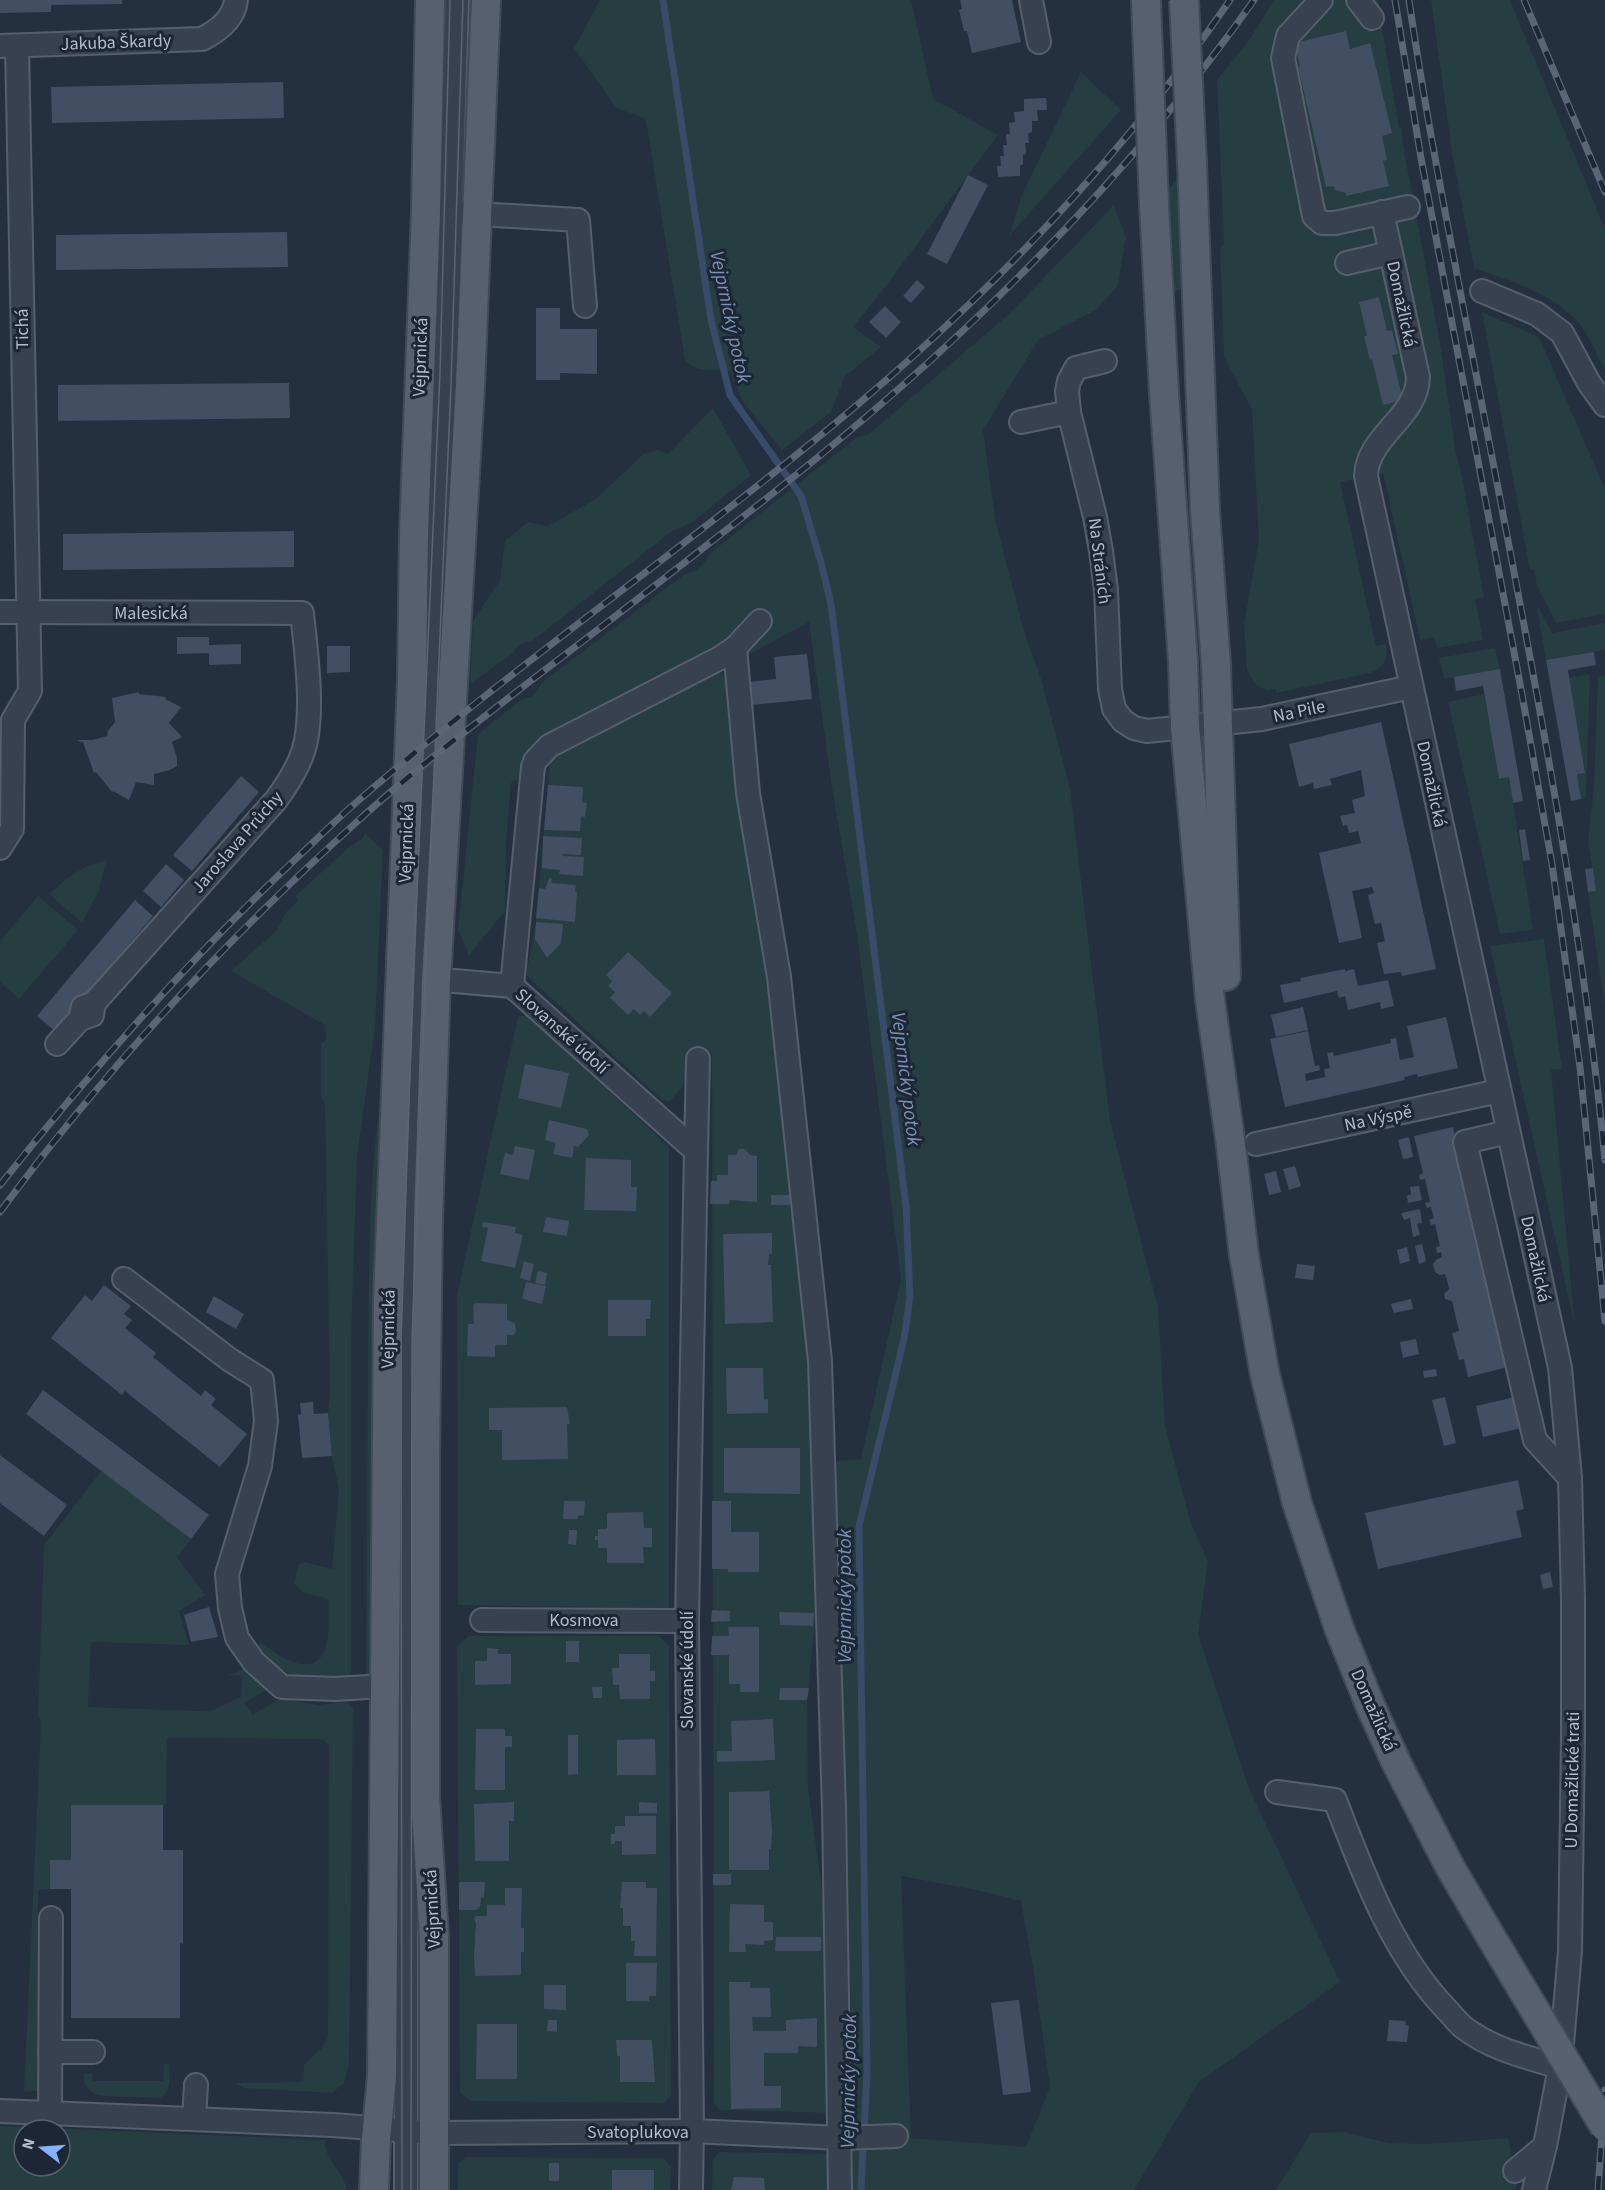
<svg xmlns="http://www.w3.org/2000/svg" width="1605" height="2190" viewBox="0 0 1605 2190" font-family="'Source Sans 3',sans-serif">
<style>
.green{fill:#263d41;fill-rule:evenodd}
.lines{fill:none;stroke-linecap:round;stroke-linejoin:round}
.stream{stroke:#384b69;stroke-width:7}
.building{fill:#424f62}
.minor-casing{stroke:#565f6d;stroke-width:26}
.major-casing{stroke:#414a58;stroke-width:32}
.minor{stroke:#38414f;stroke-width:22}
.major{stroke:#56606f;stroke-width:28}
.tram{stroke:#5a6577;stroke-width:1.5}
.rail-casing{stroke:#5a6577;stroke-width:7}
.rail{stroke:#1d2634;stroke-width:4.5;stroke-dasharray:14;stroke-linecap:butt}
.major-bridge-casing{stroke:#414a58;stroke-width:32;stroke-linecap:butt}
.major-bridge{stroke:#56606f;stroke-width:28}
.labels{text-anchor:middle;stroke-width:6;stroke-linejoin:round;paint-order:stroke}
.street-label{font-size:18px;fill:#b4bcca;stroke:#1d2634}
.water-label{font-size:20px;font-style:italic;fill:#7b91b2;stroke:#1d2634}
</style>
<rect width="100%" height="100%" fill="#242f40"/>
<g class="green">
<path d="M600 0H911L933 99 998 135 886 286 853 327 881 347 845 376 831 412 782 450 743 402 729 371C710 367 700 375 685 360L646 120C636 113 625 113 615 106L574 48Z"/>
<path d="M1274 0H1379L1380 17 1399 127 1402 129 1403 145 1441 349 1456 454 1461 472 1484 597 1475 599 1483 640 1437 648 1434 637 1420 640 1383 473 1340 482 1376 646 1386 644C1390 660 1384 667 1370 673L1276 693 1275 689 1268 691 1258 686 1253 681 1247 669 1244 625 1259 539 1252 410 1224 357 1220 249 1224 245 1217 80 1250 39Z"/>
<path d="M1431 0H1510L1605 229V371C1596 354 1588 331 1574 318 1548 291 1508 281 1474 268L1452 152Z"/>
<path d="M1081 72 1121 110 1009 236 1022 195Z"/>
<path d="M1177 179 1183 288 1172 293 1167 191Z"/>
<path d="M1114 205 1126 237 1117 287 1096 310 1038 340 983 430 995 518 1023 628 1042 682 1070 789 1110 1121 1158 1307 1165 1426 1191 1524 1208 1561 1198 1634 1248 1786 1340 1982 1199 2082 1134 2190H851L854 2110 845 1870 835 1461 861 1459 901 1279 857 934 832 788 809 622 719 671 728 681 765 953 802 1279 812 1426 816 1612 807 1700 808 1789 831 1951 835 2113 720 2110 714 2104 712 1052H690L683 1086 670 1101 662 1100 526 975 536 922 550 761 511 783 506 842 505 911 469 955 458 930 478 734 522 699C532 698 537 693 541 683L685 574C697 571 705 565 709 554L857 437 869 434 1008 315ZM901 1876 976 1890 1021 1901 1033 1968 1050 2087 1026 2147 911 2138Z"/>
<path d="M1482 312 1539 337 1605 489V614L1556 623 1537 586 1534 569 1530 570Z"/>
<path d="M713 408 751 475 691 523 671 532 531 642C522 642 517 645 513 653L470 684 473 621 500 580 505 541 528 522 548 526 596 499 643 454 658 450 668 454Z"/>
<path d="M1539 608 1552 633 1605 623V650L1546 660 1537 609Z"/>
<path d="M1495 648 1500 669 1444 679 1439 658Z"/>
<path d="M1590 674 1586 797 1581 799 1577 774 1585 772 1569 678Z"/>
<path d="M1605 675V1008L1588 892 1596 890 1588 842 1594 787 1598 677Z"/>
<path d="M1484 694 1499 778 1509 777 1533 930 1500 934 1448 702Z"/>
<path d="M365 833 383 850 375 1027 357 1157 351 1339V1676C339 1680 330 1680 317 1679 286 1676 276 1669 257 1645L261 1642C281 1658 318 1683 327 1642 330 1628 328 1612 329 1599L303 1593 294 1583 299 1564 305 1562 332 1569 339 1490 332 1456 328 1413 330 1394 325 1106 321 1097V1043L326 1040 325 1025 231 971 276 931 286 912 298 901 295 896 347 849 362 839Z"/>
<path d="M106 861 99 891 82 923 49 894C67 878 82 865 106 861Z"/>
<path d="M38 896 78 930 19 999 0 982V941Z"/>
<path d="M1544 939 1562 1069 1551 1070 1575 1326 1490 946Z"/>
<path d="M518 1016H528L669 1147V1608L458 1605 457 1295Z"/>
<path d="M384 1076 374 1674H366C367 1570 367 1466 368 1361 369 1266 368 1170 384 1076Z"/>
<path d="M101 1471 154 1511V1513L155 1512 191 1539 177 1557 205 1595 179 1611 189 1645 91 1642 88 1707 200 1711 213 1710 241 1697 242 1676 228 1675 244 1669 267 1690 244 1703 253 1715 280 1698 318 1705 344 1702 349 1703 353 1708 349 2062 344 2083 332 2093 244 2088 235 2083 303 2082 304 2064 322 2048 328 2037 329 1745 322 1739 167 1738 166 1805H71V1860H50V1889L38 1890V1947L45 1960 44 2075H37V2091L24 2092 41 1722 38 1716 44 1545Z"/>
<path d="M469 1636H659L669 1646 671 2095 664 2103 470 2101 460 2092 457 1646Z"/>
<path d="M164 2063 169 2064C169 2076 173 2091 160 2098 146 2097 107 2098 96 2094 87 2091 83 2083 84 2074L92 2073 93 2081H163Z"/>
<path d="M0 2126 325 2140C324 2160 343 2169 347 2190H0ZM24 2130H60V2166H24Z"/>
<path d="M1343 2132 1388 2143 1427 2144 1508 2138 1517 2183 1515 2190H1276L1311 2133Z"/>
<path d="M719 2152 831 2154 828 2190H712L713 2160Z"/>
<path d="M466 2157 664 2158 671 2167 670 2190H458V2164Z"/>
</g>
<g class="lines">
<path class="stream" d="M663 0 711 320 730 395 801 496 820 559 831 604 906 1206 910 1297 904 1339 859 1526 867 2073 861 2190"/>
</g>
<g class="building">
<path d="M0 0H122V4L51 5V12L0 13Z"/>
<path d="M960 0H1012L1021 42 972 53 967 31H964L959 10 962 9Z"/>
<path d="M1346 31 1350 49 1370 43 1392 133 1382 136 1387 160 1383 161 1389 186 1346 196V193L1335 190 1333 186 1326 187 1298 67 1300 66 1294 43Z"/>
<path d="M283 82 284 118 52 123 51 87Z"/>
<path d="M1046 98 1047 110H1037L1038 121H1032V132L1028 133 1029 143H1025L1026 154 1023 155V165H1020V176L998 177 997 166H1001L1000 156H1004L1003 145H1007L1006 134H1010L1009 123 1015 122 1014 112 1024 111V99Z"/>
<path d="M968 175 988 185 947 264 927 254Z"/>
<path d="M287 232 288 267 56 270V235Z"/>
<path d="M917 280 925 287 911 303 903 296Z"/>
<path d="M1379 297 1387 331 1392 330 1398 354 1392 355 1403 400 1383 405 1372 359 1370 360 1364 336H1367L1359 302Z"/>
<path d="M885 306 901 322 886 338 869 322Z"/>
<path d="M536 308H560V329H597V374L560 373V380H536Z"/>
<path d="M289 383 290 418 58 421V385Z"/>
<path d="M294 531V567L63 570V534Z"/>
<path d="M177 637H209V645L241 644V664L209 665V653L177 654Z"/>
<path d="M327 646H350V672L327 673Z"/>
<path d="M1594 652 1596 665 1568 670 1585 773 1577 774 1581 799 1571 801 1546 660Z"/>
<path d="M807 654 812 699 751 705 749 682 776 679 774 657Z"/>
<path d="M1500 669 1523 801 1513 803 1509 777 1499 779 1483 686 1456 691 1454 677Z"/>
<path d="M139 692V694L166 697 165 699 181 707 169 723 182 737 172 742 177 758V766L170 770 154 774V785L136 782 129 800 113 791V793L96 772 94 773 83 742 78 741 79 740H93L107 736 108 731 115 722 112 698Z"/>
<path d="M1381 722 1436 969 1402 976 1401 972 1384 974 1377 943 1385 941 1381 923 1375 924 1368 895 1374 893 1372 887 1352 891 1362 938 1339 943 1319 853 1361 843 1358 831 1349 833 1347 825 1343 826 1340 816 1355 813 1352 800 1365 796 1361 770 1330 779 1332 785 1314 789 1313 783 1299 787 1289 744Z"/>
<path d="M241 776 259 792 192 871 173 855Z"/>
<path d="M548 785 583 787 582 802 587 803 585 817 581 816 580 831 544 830Z"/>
<path d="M1525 829 1530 860 1523 861 1519 830Z"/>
<path d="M543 836 582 838 581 855 563 854 562 856 584 857 583 876 559 874 560 870 542 868Z"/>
<path d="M166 864 184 880 161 907 143 891Z"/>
<path d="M1593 868 1596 891 1588 892 1585 869Z"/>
<path d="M549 878H552L551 883 576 885 575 891 577 892 575 922 536 918 539 888 545 889Z"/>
<path d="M135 900 153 916 55 1031 37 1016Z"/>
<path d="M536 922 563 924 561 943 547 958 535 939Z"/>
<path d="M628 952 672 993 650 1017 644 1011 640 1015 634 1009 628 1015 610 998 615 992 608 986 612 981 606 975Z"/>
<path d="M1345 969V971L1354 969 1358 986 1388 980 1394 1006 1381 1009 1380 1002 1348 1010 1345 996 1339 998 1337 991 1284 1003 1280 985 1301 981 1300 978Z"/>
<path d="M1303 1007 1308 1030 1276 1037 1271 1015Z"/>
<path d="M1446 1017 1458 1068 1418 1077 1417 1074 1404 1077 1405 1080 1285 1107 1270 1039 1308 1031 1315 1066 1319 1065 1320 1070 1305 1074 1306 1081 1325 1077 1324 1069 1330 1068 1327 1053 1333 1052 1334 1056 1391 1043 1390 1039 1396 1038 1400 1060 1414 1057 1407 1026Z"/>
<path d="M525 1064 569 1073 561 1108 518 1098Z"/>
<path d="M549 1120 587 1129 589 1135 578 1147 574 1146 572 1158 553 1154 556 1143 545 1140Z"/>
<path d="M1453 1127 1508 1367 1468 1377 1464 1359 1459 1360 1452 1333 1459 1331 1452 1301 1445 1299 1444 1294 1449 1289 1447 1280 1445 1274 1440 1275 1435 1272 1433 1264 1436 1260 1442 1257 1441 1252 1437 1253 1436 1247 1440 1246 1435 1224 1431 1225 1429 1220 1434 1218 1431 1207 1427 1208 1425 1203 1430 1202 1425 1179 1420 1180 1419 1175 1423 1173 1414 1136Z"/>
<path d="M1409 1137 1413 1157 1403 1159 1398 1140Z"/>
<path d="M515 1146 535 1150 529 1180 500 1174 505 1153 513 1155Z"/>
<path d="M739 1149H745L750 1155 757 1156V1202L730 1200 729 1204H710L711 1181H717V1175H728V1155H736Z"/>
<path d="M586 1158 631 1160V1187H637L636 1211 584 1210Z"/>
<path d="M1295 1166 1301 1186 1289 1190 1283 1169Z"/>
<path d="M1276 1171 1281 1192 1269 1195 1264 1174Z"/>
<path d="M1419 1186 1422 1200 1408 1203 1407 1196 1411 1194 1410 1187Z"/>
<path d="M771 1195H792L793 1205H771Z"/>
<path d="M1420 1209 1422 1223 1417 1224 1420 1235 1413 1237 1410 1218 1404 1220 1401 1213Z"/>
<path d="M546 1217 569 1221 567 1236 543 1232Z"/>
<path d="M483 1222 516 1227 515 1233 523 1235 515 1268 481 1261 488 1228 482 1227Z"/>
<path d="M772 1233V1254H769L768 1265H771L773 1322 725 1324 723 1234Z"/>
<path d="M1422 1244 1426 1261 1419 1264 1415 1246Z"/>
<path d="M1407 1247 1410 1261 1400 1264 1397 1250Z"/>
<path d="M524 1261 534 1264 530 1281 520 1278Z"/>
<path d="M1297 1264 1315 1266 1313 1280 1295 1278Z"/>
<path d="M538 1271 547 1273 545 1285 535 1283Z"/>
<path d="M526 1282 546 1286 542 1304 522 1299Z"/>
<path d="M104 1285 131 1306 124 1314 132 1320 125 1328 156 1353 153 1357 201 1396 205 1390 216 1399 211 1405 247 1434 220 1467 125 1391 122 1395 51 1338 85 1295 92 1301Z"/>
<path d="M214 1296 244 1314 236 1329 206 1312Z"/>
<path d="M1411 1299 1413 1309 1394 1313 1391 1304Z"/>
<path d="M608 1300H651L650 1319H646V1336H608Z"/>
<path d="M476 1303 507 1304V1320L515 1323 516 1332 513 1335H507V1345H495V1357L467 1356 468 1324H474L473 1305Z"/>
<path d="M1416 1339 1419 1354 1403 1358 1400 1342Z"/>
<path d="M726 1368H763L764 1400 768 1399V1413L727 1414Z"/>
<path d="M1436 1369 1437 1376 1424 1378 1423 1371Z"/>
<path d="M43 1390 209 1515 191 1539 26 1414Z"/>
<path d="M1445 1397 1456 1443 1444 1446 1432 1400Z"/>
<path d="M1515 1397 1522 1428 1483 1437 1476 1406Z"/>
<path d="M313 1402 314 1414 328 1413 332 1456 302 1458 298 1415 301 1414 300 1403Z"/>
<path d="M567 1407 570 1424H567L568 1459 502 1460V1430H489V1408Z"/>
<path d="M724 1448H800V1494L724 1493Z"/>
<path d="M0 1455 67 1505 44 1536 0 1503Z"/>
<path d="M1518 1480 1524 1509 1516 1511 1522 1537 1378 1569 1365 1513Z"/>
<path d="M564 1501H585L584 1515 578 1516V1519H563Z"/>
<path d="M712 1501H731V1532H759V1572H728V1569H712Z"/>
<path d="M643 1512 644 1528H652V1547H643L644 1563H607V1548H598V1540H595V1536H598V1529H607V1513Z"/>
<path d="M569 1530H577L576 1545 568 1544Z"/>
<path d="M1550 1572 1553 1587 1543 1589 1540 1575Z"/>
<path d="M209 1607 218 1637 191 1642 184 1615Z"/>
<path d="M712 1610 730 1611V1621L711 1622Z"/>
<path d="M779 1612 814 1613 813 1626 780 1625Z"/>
<path d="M728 1627H759V1692H740V1684H729V1655H711L712 1636H729Z"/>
<rect x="566" y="1641" width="13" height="21"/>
<path d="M487 1648 498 1649V1654H511V1684L475 1685V1661H487Z"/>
<path d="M619 1654H650V1671H655V1681H650V1699H620L619 1685H613L612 1668H619Z"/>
<path d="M592 1687H602V1698H593Z"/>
<path d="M780 1688H809L807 1700H779Z"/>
<path d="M773 1719 775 1760 717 1762V1751H732L731 1721Z"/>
<path d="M476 1729H505V1736H512V1747H505V1790H475Z"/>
<path d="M568 1735H578V1774L568 1775Z"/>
<path d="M655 1739 656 1775H617V1740Z"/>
<path d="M769 1791 772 1831 771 1849H769V1870H729V1792Z"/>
<path d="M514 1802V1821H509V1861H475L474 1804Z"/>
<path d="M639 1802 657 1803V1813H639Z"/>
<path d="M71 1805H163V1850H183V1944L180 1943V2018H71V1889H50V1860H71Z"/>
<path d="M625 1816H656V1854L622 1855V1841H615V1844H611V1834H615V1826H625Z"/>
<rect x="713" y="1874" width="18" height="11"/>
<path d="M459 1882H485L484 1897 481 1898 480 1907 476 1910H459Z"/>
<path d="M622 1882H646V1888H657L656 1956H634L635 1941H631V1926H623V1908H620Z"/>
<path d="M505 1888H522L521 1928H524V1952H521V1975L475 1976 474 1956 476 1924 474 1918 476 1916H487V1905H505Z"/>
<path d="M730 1904 764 1905V1922H773V1940L764 1941V1945L745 1944 746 1952H729Z"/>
<path d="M776 1937H821V1951H775Z"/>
<path d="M626 1963H657L656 1996H649V2001H626Z"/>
<path d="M729 1982H750V1988H770L771 2017H752L753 2031H786V2020L817 2018V2047L798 2046V2053H764V2086H781V2108L731 2109Z"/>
<path d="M544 1985H566V2010L544 2009Z"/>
<path d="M1019 2000 1031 2092 1003 2095 991 2003Z"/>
<path d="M548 2020H557V2032L547 2031Z"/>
<path d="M1389 2020 1406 2021 1405 2025 1409 2026 1407 2042 1387 2041Z"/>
<path d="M477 2024H517V2079H476Z"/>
<path d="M616 2040H652L655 2082H620V2056H617Z"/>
<rect x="549" y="2163" width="10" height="18"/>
<rect x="612" y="2170" width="42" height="20"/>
<path d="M734 2177 764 2178 765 2190H731Z"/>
</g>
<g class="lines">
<defs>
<g id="minor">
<path d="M1031 0 1039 42"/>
<path d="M1321 0 1288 36 1283 58 1314 216 1322 223H1335L1408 207"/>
<path d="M1358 0 1372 18"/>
<path d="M0 46 202 39C218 31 234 19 236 0"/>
<path d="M1382 212 1418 377C1418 417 1367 436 1366 476L1560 1368 1570 1478 1573 1599V1736L1570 1951 1560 2067 1545 2146 1534 2190"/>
<path d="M460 213 578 220 585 306"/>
<path d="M1347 263 1390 253"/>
<path d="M1482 291 1537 314 1562 333 1589 383 1605 405"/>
<path d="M1105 361 1076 368 1069 381 1067 391 1069 412 1095 517 1101 551 1106 590 1110 689 1114 709 1123 721 1134 728 1147 731 1262 719 1411 687"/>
<path d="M1021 422 1069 412"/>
<path d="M0 612 302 613C306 651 315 716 303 752 297 770 287 785 276 800L94 1003"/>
<path d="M735 648 748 793 779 977 820 1361 834 1809 840 2190"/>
<path d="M0 848 12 829 13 720 30 691 17 46"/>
<path d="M420 978 512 986 696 1151 687 1621 692 2131 691 2190"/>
<path d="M512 986 533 767 535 761 549 746 720 658 735 648 760 621"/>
<path d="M57 1044 80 1019 92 1015 94 1003 83 1007 80 1019"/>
<path d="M1508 1132 1465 1142 1535 1440 1570 1478"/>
<path d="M1256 1144 1499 1091"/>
<path d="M696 1151 698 1059"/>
<path d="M124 1279 230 1360 262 1380 266 1421 260 1466 227 1574 230 1608 237 1638 254 1662 282 1687 335 1689 399 1685"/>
<path d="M482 1620 687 1621"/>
<path d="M1277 1792 1335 1800C1363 1873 1392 1953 1447 2010 1452 2015 1457 2022 1463 2027 1491 2049 1526 2057 1560 2067"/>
<path d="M50 2052H93"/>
<path d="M0 2111 333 2125 435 2133 692 2131 841 2138 896 2136"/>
<path d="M50 2113 51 1918"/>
<path d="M194 2119 196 2085"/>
<path d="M1515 2171 1545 2146"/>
<path d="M406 2190V1393L412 1163 448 307 457 0"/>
</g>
<g id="major">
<path d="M1146 0 1147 27"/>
<path d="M1192 163 1205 511 1216 665 1226 976"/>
<path d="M1154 204 1164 393 1183 661 1185 727 1210 1000 1231 1146 1244 1255 1265 1375 1297 1503 1339 1628 1370 1705 1397 1764 1450 1867 1488 1932"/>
<path d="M374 2190 376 2139 382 2076 388 1300 412 679 414 534 426 211 430 0"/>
<path d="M434 2190V1937L425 1796V1456L428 1219 436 980 470 386 486 0"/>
</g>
</defs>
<use href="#minor" class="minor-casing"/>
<use href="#major" class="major-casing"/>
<use href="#minor" class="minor"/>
<use href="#major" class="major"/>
<g class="tram">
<path d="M402 2190 401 1342 413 978 440 373 450 0"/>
<path d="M411 2190 412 1342 425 979 451 385 463 0"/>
</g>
<defs>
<g id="rail">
<path d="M1395 0 1421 158 1521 689 1552 864 1580 1067 1605 1321"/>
<path d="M1409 0C1425 111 1447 222 1468 332 1520 606 1578 881 1605 1160"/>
<path d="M1524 0 1605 192"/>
<path d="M0 1185C93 1068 192 956 301 854 318 838 334 822 351 807 507 670 679 553 838 421 985 299 1122 158 1230 0"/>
<path d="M0 1212C103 1072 221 945 349 829 407 775 471 727 533 679 615 617 696 554 777 490 956 349 1122 187 1254 0"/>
<path d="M1598 2190 1605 2090"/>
</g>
</defs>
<use href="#rail" class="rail-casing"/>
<use href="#rail" class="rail"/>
<defs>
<g id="major-bridge">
<path d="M1184 0 1192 163"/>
<path d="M1147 27 1154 204"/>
<path d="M1488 1932 1605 2127"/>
</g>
</defs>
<use href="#major-bridge" class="major-bridge-casing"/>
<use href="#major-bridge" class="major-bridge"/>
</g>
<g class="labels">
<g class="street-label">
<text transform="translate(116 42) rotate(-2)" y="6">Jakuba Škardy</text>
<text transform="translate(1402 304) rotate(78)" y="6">Domažlická</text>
<text transform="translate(22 329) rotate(-91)" y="6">Tichá</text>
<text transform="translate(420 357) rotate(-88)" y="6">Vejprnická</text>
<text transform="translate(1100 561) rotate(83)" y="6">Na Stráních</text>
<text x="151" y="619">Malesická</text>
<text transform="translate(1299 711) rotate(-12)" y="6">Na Pile</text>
<text transform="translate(1432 784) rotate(78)" y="6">Domažlická</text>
<text transform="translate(237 842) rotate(-49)" y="6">Jaroslava Průchy</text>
<text transform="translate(406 843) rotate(-88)" y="6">Vejprnická</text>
<text transform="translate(562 1031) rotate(42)" y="6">Slovanské údolí</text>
<text transform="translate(1378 1118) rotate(-12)" y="6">Na Výspě</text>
<text transform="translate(1536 1259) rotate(78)" y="6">Domažlická</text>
<text transform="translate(388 1329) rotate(-89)" y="6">Vejprnická</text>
<text x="584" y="1626">Kosmova</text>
<text transform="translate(687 1670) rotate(-90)" y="6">Slovanské údolí</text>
<text transform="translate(1374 1710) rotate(66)" y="6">Domažlická</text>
<text transform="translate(1572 1780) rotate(-89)" y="6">U Domažlické trati</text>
<text transform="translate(432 1909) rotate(-93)" y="6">Vejprnická</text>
<text x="638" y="2138">Svatoplukova</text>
</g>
<g class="water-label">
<text transform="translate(731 317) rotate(78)" y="7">Vejprnický potok</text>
<text transform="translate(907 1079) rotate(83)" y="7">Vejprnický potok</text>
<text transform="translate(844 1596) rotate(-90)" y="7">Vejprnický potok</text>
<text transform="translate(848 2081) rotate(-89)" y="7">Vejprnický potok</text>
</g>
</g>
<g transform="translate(42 2148) rotate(287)"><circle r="28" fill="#1d2634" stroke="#596270" stroke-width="1.5"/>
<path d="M0-4.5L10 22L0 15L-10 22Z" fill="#88b1fc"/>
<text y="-9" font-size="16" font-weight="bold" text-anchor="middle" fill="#b4bcca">N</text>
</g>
</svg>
